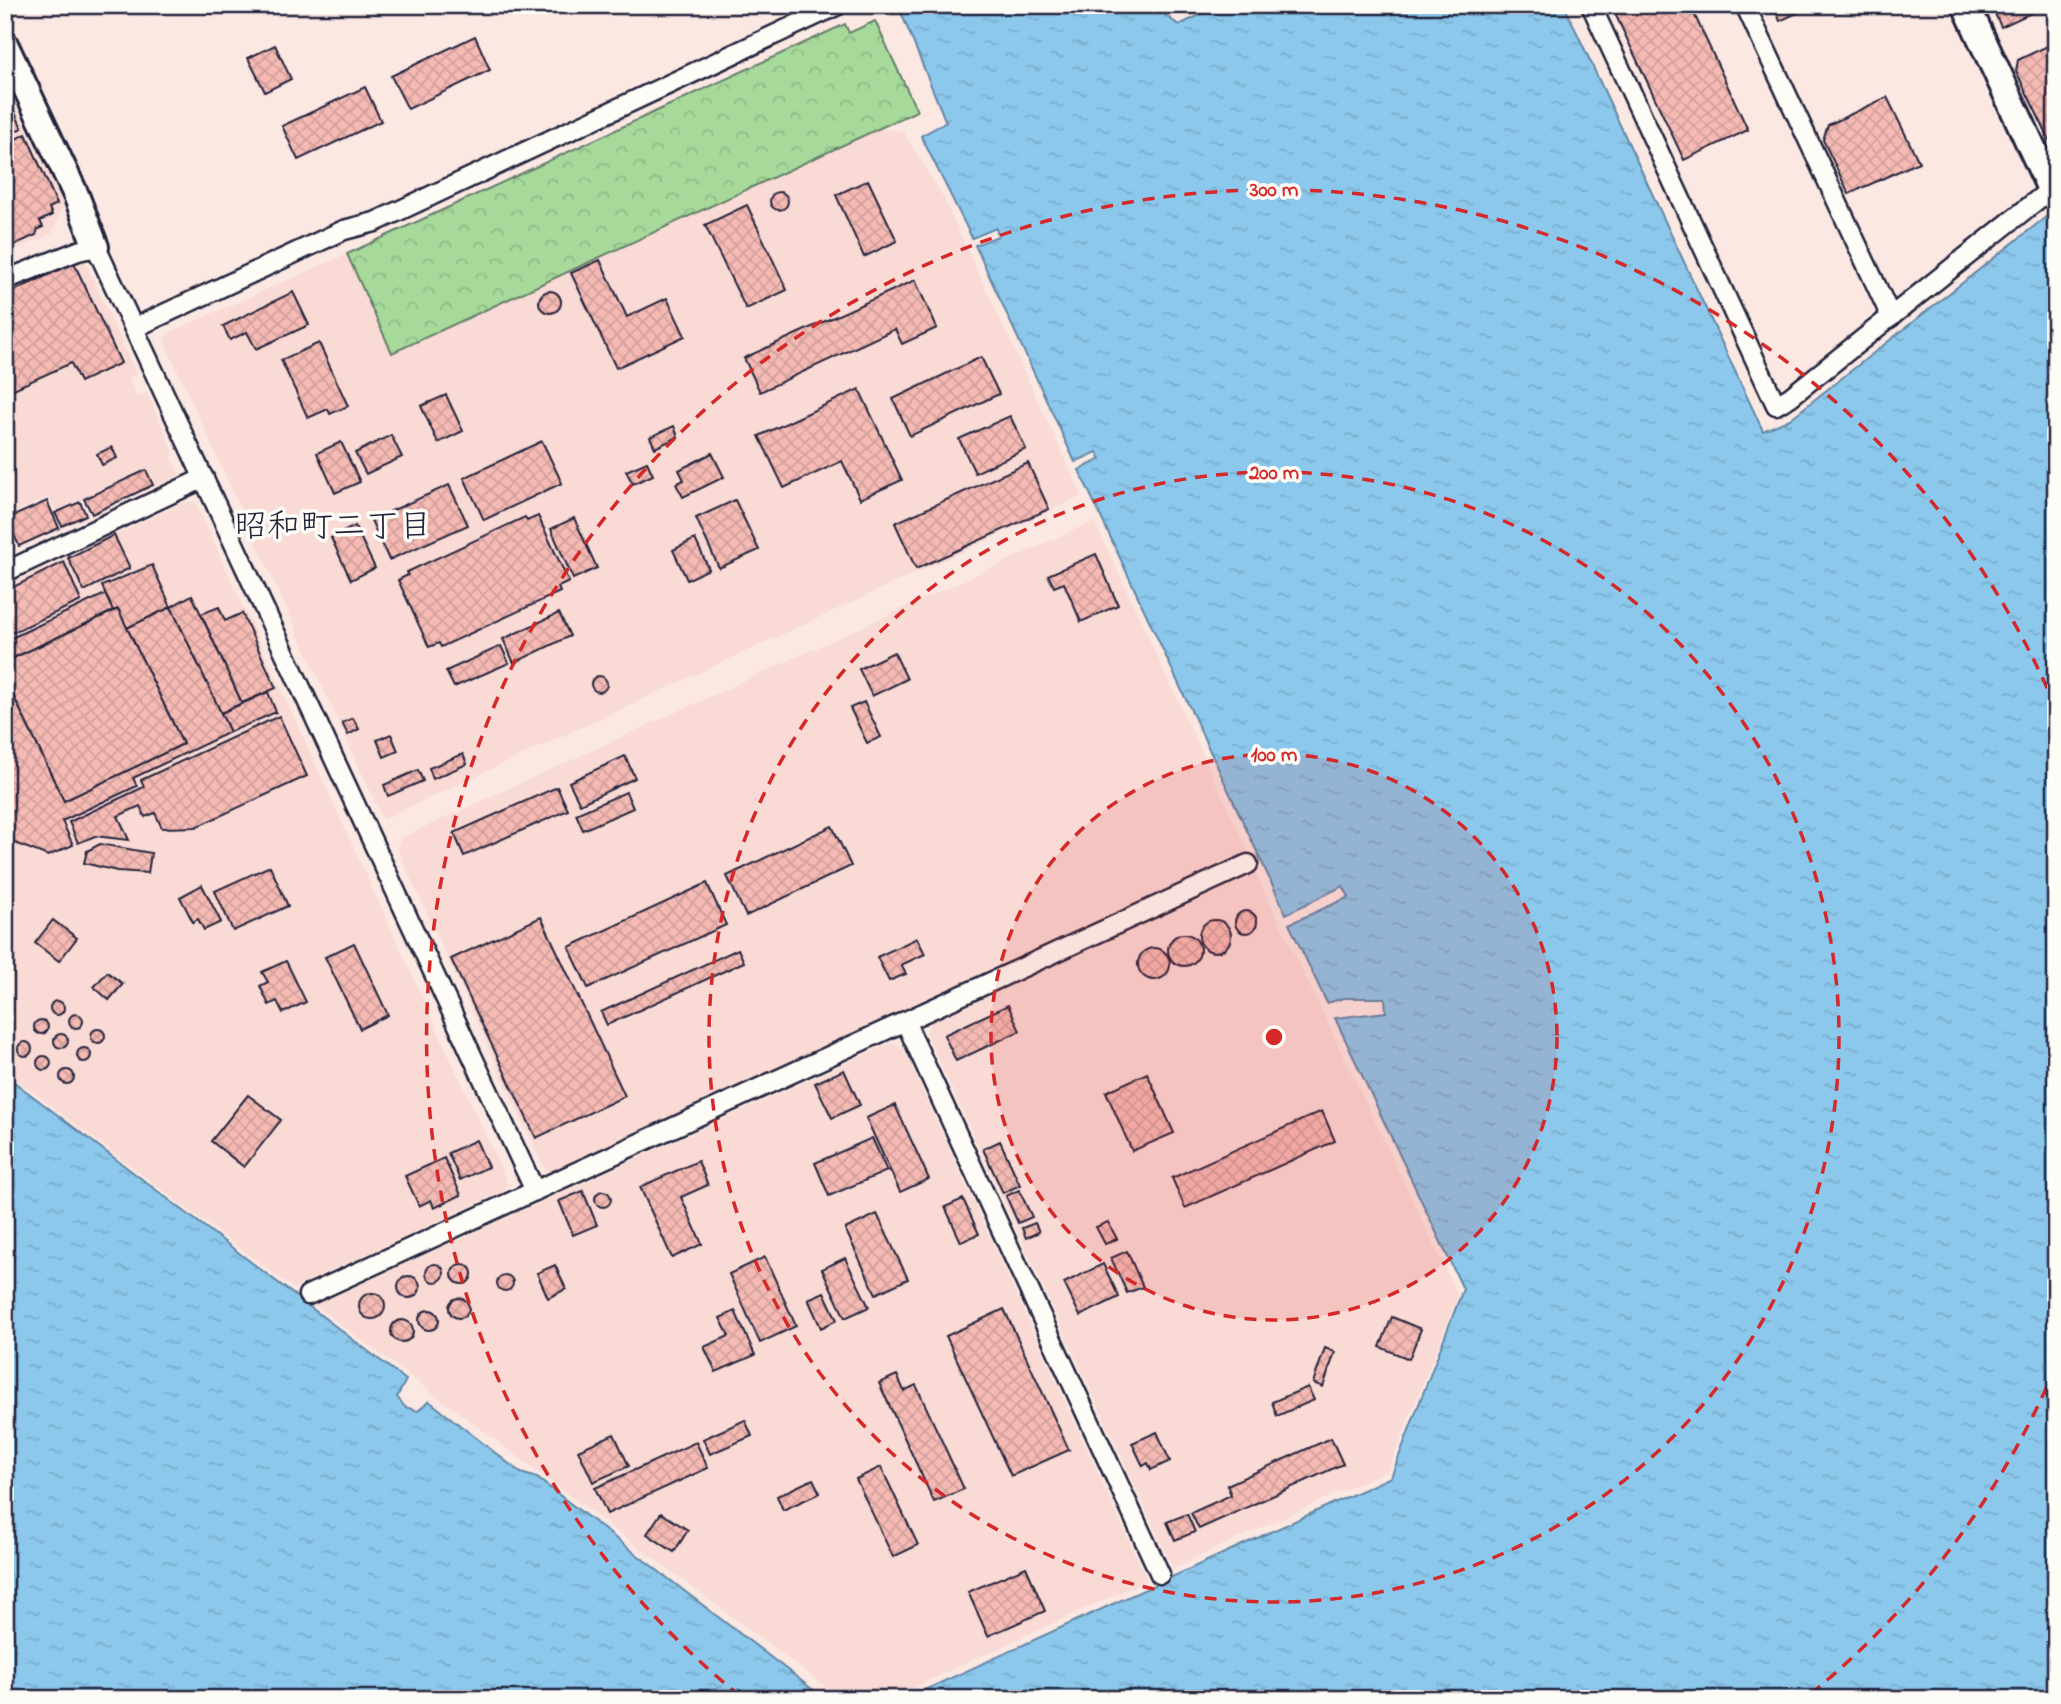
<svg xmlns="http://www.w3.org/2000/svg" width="2061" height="1704" viewBox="0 0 2061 1704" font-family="'Indie Flower','Klee One',sans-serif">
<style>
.built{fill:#f9dad5}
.forest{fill:url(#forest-crowns);stroke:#647e6a;stroke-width:2}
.water{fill:url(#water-ripples);stroke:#6286a5;stroke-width:2}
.building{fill:url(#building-cross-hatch);stroke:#22223b;stroke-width:2}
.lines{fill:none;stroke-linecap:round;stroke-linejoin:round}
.street-casing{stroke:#22223b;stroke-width:23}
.secondary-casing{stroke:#22223b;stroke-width:30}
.primary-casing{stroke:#22223b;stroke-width:32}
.street{stroke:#fdfcf7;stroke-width:18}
.secondary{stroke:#fdfcf7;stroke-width:24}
.primary{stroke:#fdfcf7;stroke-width:26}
.ring{fill:none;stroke:#d62828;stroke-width:3.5;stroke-dasharray:12 9}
.labels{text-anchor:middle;stroke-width:7;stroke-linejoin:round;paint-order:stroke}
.neighbourhood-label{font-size:33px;fill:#22223b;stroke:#fdfcf7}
.centre{fill:#d62828;stroke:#fdfcf7;stroke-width:3.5}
.ring-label{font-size:21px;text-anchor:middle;font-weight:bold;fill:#d62828;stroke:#fdfcf7;stroke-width:7;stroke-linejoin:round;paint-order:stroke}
</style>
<defs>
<pattern id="forest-crowns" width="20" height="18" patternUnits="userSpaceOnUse" patternTransform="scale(1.75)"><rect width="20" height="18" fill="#a6d99a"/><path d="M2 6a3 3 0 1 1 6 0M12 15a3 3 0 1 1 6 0" fill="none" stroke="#8fba86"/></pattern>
<pattern id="water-ripples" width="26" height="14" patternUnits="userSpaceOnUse" patternTransform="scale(1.75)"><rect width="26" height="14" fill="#8cc8ec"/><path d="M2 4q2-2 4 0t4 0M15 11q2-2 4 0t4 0" fill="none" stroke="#78accb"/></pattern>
<pattern id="building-cross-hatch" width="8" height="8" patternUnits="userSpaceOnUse" patternTransform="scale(1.75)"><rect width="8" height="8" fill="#f5bab4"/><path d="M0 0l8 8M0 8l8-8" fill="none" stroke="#d2a09c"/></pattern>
</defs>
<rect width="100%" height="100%" fill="#fbe8e3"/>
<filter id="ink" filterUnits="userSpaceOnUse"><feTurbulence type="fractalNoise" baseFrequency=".0143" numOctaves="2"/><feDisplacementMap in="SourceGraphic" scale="14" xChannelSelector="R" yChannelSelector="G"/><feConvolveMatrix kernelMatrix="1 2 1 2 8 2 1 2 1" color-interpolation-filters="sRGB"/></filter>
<g filter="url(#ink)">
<g class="built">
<path d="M5 84 63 205 52 234 5 253Z"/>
<path d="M876 129 903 131 943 197 1082 496 383 819 164 341 168 333 347 254 393 353Z"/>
<path d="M83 257 136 374 128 378 137 398 147 393 174 454 171 456 179 475 154 487 145 469 55 511 48 497 5 517V287Z"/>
<path d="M185 502H195L508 1184 504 1191 293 1288 5 1071V586Z"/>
<path d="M1094 521 1248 851 553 1171 544 1168 397 848 401 838Z"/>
<path d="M1256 874 1458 1295 1388 1470 1173 1568 926 1033 930 1022Z"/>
<path d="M890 1043 902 1046 1147 1580 888 1699H842L315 1305Z"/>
</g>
<path class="forest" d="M875 21 917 111 392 353 347 254 845 24 849 33Z"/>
<g class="water">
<path d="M898 5H1151L1179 25 1221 5H1564L1763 431 1790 419 2056 209V1699H905L1391 1477 1463 1289 1335 1018 1386 1012 1385 998H1344L1327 1003 1289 924 1349 897 1343 886 1286 914 1079 470 1101 459 1097 452 1075 462 975 245 998 236 996 228 972 238 921 136 946 122Z"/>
<path d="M5 1075 406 1380 397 1397 405 1407 418 1411 429 1401 521 1473 537 1478 825 1699H5Z"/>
</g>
<g class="building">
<path d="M1611 5H1690L1748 130 1684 160Z"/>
<path d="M1773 5H1814L1780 21Z"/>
<path d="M1991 5H2048L2001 27Z"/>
<path d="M475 36 490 70 408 109 391 76Z"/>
<path d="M2056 42V153L2016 71 2018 60Z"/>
<path d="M275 45 291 79 265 92 248 58Z"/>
<path d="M365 87 381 121 298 160 282 126Z"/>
<path d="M5 91 22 128 5 136Z"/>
<path d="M1887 97 1919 162 1849 194 1823 140 1828 125Z"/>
<path d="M26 134 57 204 49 208 52 215 40 221 43 227 38 229 36 235 5 249V144Z"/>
<path d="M868 180 897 241 864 257 836 195Z"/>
<circle cx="779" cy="201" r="9"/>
<path d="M747 205 787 290 746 309 705 225Z"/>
<path d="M600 260 627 317 667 298 685 336 616 368 571 273Z"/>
<path d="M74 263 121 363 80 382 71 363 5 393V295Z"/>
<path d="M915 280 937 328 902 344 895 329 760 392 744 358Z"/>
<circle cx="550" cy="302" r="11"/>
<path d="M293 292 309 325 256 349 247 332 230 340 223 326Z"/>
<path d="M319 343 348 406 330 414 328 409 308 418 281 360Z"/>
<path d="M981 357 999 394 910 436 893 399Z"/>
<path d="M859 389 902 480 860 499 842 461 784 488 759 436Z"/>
<path d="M446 395 463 431 438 443 421 406Z"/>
<path d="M1010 416 1026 449 975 473 959 439Z"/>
<path d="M674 426 678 437 655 448 650 437Z"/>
<path d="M391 435 402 457 366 474 355 453Z"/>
<path d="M542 441 562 483 484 520 464 478Z"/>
<path d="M341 442 360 482 335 493 317 453Z"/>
<path d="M112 447 117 458 102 465 97 454Z"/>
<path d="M712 453 724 477 683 497 676 484 684 480 679 470Z"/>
<path d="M647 462 653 475 633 484 626 471Z"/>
<path d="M1028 463 1049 509 916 569 895 523Z"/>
<path d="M146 470 153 485 92 514 84 499Z"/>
<path d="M449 485 468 525 389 560 371 520Z"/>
<path d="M735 500 759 550 719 568 696 518Z"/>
<path d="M47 501 59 528 19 546 7 519Z"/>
<path d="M80 502 86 515 62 526 55 513Z"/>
<path d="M538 516 569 582 558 587 560 592 441 647 439 643 429 647 398 580 408 575 407 572 525 517 527 521Z"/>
<path d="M574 518 597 568 573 579 551 529Z"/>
<path d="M355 526 375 568 351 580 331 538Z"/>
<path d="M114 535 130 568 84 591 68 558Z"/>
<path d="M695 539 709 569 687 580 673 550Z"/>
<path d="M1096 554 1118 605 1081 622 1064 583 1054 587 1048 575Z"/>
<path d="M64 562 81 601 5 636V591Z"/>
<path d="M152 565 171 607 127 628 118 609 113 611 102 586Z"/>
<path d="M105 594 113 611 5 662V641Z"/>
<path d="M192 595 242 703 221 713 171 607Z"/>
<path d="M171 607 230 732 133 778 137 786 62 821 73 845 48 856 7 840 5 678 64 801 183 744 127 628Z"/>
<path d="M219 607 225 621 242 613 276 688 242 703 201 614Z"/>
<path d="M118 609 183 744 64 801 5 678V662Z"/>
<path d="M559 613 570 636 514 663 503 639Z"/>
<path d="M501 646 509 663 454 687 446 671Z"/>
<path d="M894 652 907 679 872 696 859 669Z"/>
<circle cx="599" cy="684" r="8"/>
<path d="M268 692 276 712 230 732 221 713Z"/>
<path d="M864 702 881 737 867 743 850 708Z"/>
<path d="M279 716 307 776 196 827 162 828 155 813 145 817 140 806 118 816 129 840 95 836 78 843 69 822 144 787 141 780Z"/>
<path d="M353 718 359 729 348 735 342 723Z"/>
<path d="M391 734 398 751 384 757 377 740Z"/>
<path d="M463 754 467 764 433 779 429 768Z"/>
<path d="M625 756 635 778 580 804 569 782Z"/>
<path d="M418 770 423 781 388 796 384 785Z"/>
<path d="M557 787 568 810 464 856 454 833Z"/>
<path d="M626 792 633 808 583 830 576 814Z"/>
<path d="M832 826 851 866 746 916 727 876Z"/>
<path d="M100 844 151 853 148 873 117 871 84 863 87 851Z"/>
<path d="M270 866 288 906 233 931 215 891Z"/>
<path d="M707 883 726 925 588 988 569 947Z"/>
<path d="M202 885 221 922 204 930 198 919 193 922 180 897Z"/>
<circle cx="1246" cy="922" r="11"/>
<path d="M541 917 625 1096 536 1138 451 959Z"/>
<path d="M53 920 77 938 59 961 35 943Z"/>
<circle cx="1215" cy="936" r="16"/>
<circle cx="1184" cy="950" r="16"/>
<path d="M917 938 925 954 901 965 906 974 889 981 877 957Z"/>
<path d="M354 943 388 1015 360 1029 325 957Z"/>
<circle cx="1154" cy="964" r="16"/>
<path d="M738 949 744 962 607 1025 601 1012Z"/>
<path d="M286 961 306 1002 283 1013 277 1001 269 1005 260 986 268 982 262 972Z"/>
<path d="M107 972 123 984 109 1000 94 987Z"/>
<circle cx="57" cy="1008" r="7"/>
<path d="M1008 1005 1020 1031 956 1061 944 1035Z"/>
<circle cx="76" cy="1021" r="7"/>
<circle cx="41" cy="1027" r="7"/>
<circle cx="98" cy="1036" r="7"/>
<circle cx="61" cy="1041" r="7"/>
<circle cx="25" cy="1049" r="7"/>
<circle cx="84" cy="1055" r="7"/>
<circle cx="44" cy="1063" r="7"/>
<path d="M844 1070 860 1105 832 1118 815 1083Z"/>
<circle cx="67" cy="1077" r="7"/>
<path d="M1147 1073 1174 1133 1132 1151 1106 1092Z"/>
<path d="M248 1095 281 1120 244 1167 211 1141Z"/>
<path d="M895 1105 929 1179 900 1192 866 1118Z"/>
<path d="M1322 1111 1335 1141 1185 1208 1172 1178Z"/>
<path d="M872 1138 887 1171 829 1196 815 1163Z"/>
<path d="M476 1140 488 1167 460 1180 448 1153Z"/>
<path d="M1000 1141 1020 1185 1003 1193 983 1149Z"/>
<path d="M444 1158 461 1195 434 1208 431 1200 419 1206 405 1176Z"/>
<path d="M698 1161 708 1185 681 1197 702 1244 672 1258 640 1187Z"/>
<path d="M1019 1190 1032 1217 1018 1223 1006 1196Z"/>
<path d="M583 1191 597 1225 573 1235 559 1201Z"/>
<circle cx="603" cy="1199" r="8"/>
<path d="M963 1199 979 1234 961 1242 945 1207Z"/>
<path d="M877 1214 908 1279 876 1294 845 1229Z"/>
<path d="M1108 1222 1117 1239 1105 1244 1096 1227Z"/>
<path d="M1035 1223 1039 1232 1026 1238 1022 1228Z"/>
<path d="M1127 1251 1143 1287 1127 1293 1111 1258Z"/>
<path d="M765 1257 796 1326 760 1343 729 1274Z"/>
<path d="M845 1258 869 1307 845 1318 822 1269Z"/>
<path d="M1103 1264 1119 1297 1080 1316 1064 1283Z"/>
<circle cx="462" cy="1274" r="10"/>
<circle cx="435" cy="1273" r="9"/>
<path d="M555 1265 566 1289 548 1298 537 1273Z"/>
<circle cx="505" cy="1283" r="8"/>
<circle cx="409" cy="1287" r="11"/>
<path d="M824 1292 837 1320 821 1328 808 1299Z"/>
<circle cx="372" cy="1306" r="13"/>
<circle cx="459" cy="1308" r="10"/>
<path d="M1004 1309 1069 1450 1011 1476 946 1336Z"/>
<circle cx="429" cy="1320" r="10"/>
<path d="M735 1311 755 1355 716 1372 704 1347 729 1336 720 1318Z"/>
<path d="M1392 1317 1421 1329 1409 1359 1380 1347Z"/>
<circle cx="402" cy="1331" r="11"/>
<path d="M1325 1348 1335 1352 1323 1387 1313 1383Z"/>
<path d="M897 1375 904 1391 916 1385 964 1489 934 1502 879 1383Z"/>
<path d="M1308 1387 1314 1400 1277 1416 1272 1402Z"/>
<path d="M745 1420 752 1436 710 1454 703 1439Z"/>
<path d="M1157 1432 1170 1461 1151 1470 1148 1463 1143 1466 1132 1443Z"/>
<path d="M614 1434 629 1466 593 1482 578 1450Z"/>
<path d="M1331 1438 1343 1464 1199 1529 1191 1513 1231 1495 1227 1485Z"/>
<path d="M696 1442 708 1468 607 1514 595 1488Z"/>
<path d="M881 1467 918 1545 893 1557 856 1479Z"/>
<path d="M813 1479 820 1493 783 1510 777 1496Z"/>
<path d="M661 1513 688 1530 674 1552 647 1534Z"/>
<path d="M1187 1514 1195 1532 1175 1540 1167 1522Z"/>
<path d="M1026 1567 1045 1611 988 1636 968 1592Z"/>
</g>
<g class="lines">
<defs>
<g id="street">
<path d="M1591 5 1776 405 1790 397 2056 185"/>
<path d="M1745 5 1891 317"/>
<path d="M5 280 78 251 96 247 535 1191"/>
<path d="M134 328 344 230 375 222 838 5"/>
<path d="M5 572 204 478"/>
<path d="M905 1021 1160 1574"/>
<path d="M308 1295 1248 864"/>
</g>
<path id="secondary" d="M5 44 76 195 96 247"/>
<path id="primary" d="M1966 5 2051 189"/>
</defs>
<use href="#street" class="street-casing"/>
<use href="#secondary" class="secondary-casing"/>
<use href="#primary" class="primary-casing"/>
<use href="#street" class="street"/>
<use href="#secondary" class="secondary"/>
<use href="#primary" class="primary"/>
</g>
</g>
<circle cx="1274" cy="1037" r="283" fill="#d62828" fill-opacity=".12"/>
<g class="ring">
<circle cx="1274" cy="1037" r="283"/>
<circle cx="1274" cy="1037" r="565"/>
<path d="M2055 1368A848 848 0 0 1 1808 1696M740 1696A848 848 0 1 1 2055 706"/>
</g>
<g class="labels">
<g class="neighbourhood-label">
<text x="333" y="536">昭和町二丁目</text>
</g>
</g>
<circle cx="1274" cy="1037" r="10" class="centre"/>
<g class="ring-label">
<text x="1274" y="196">300 m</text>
<text x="1274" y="479">200 m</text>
<text x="1274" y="761">100 m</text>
</g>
<rect width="2061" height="1704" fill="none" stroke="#fdfcf7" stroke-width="28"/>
<rect x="14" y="14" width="2033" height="1676" fill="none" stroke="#22223b" stroke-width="2.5" filter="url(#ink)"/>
</svg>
